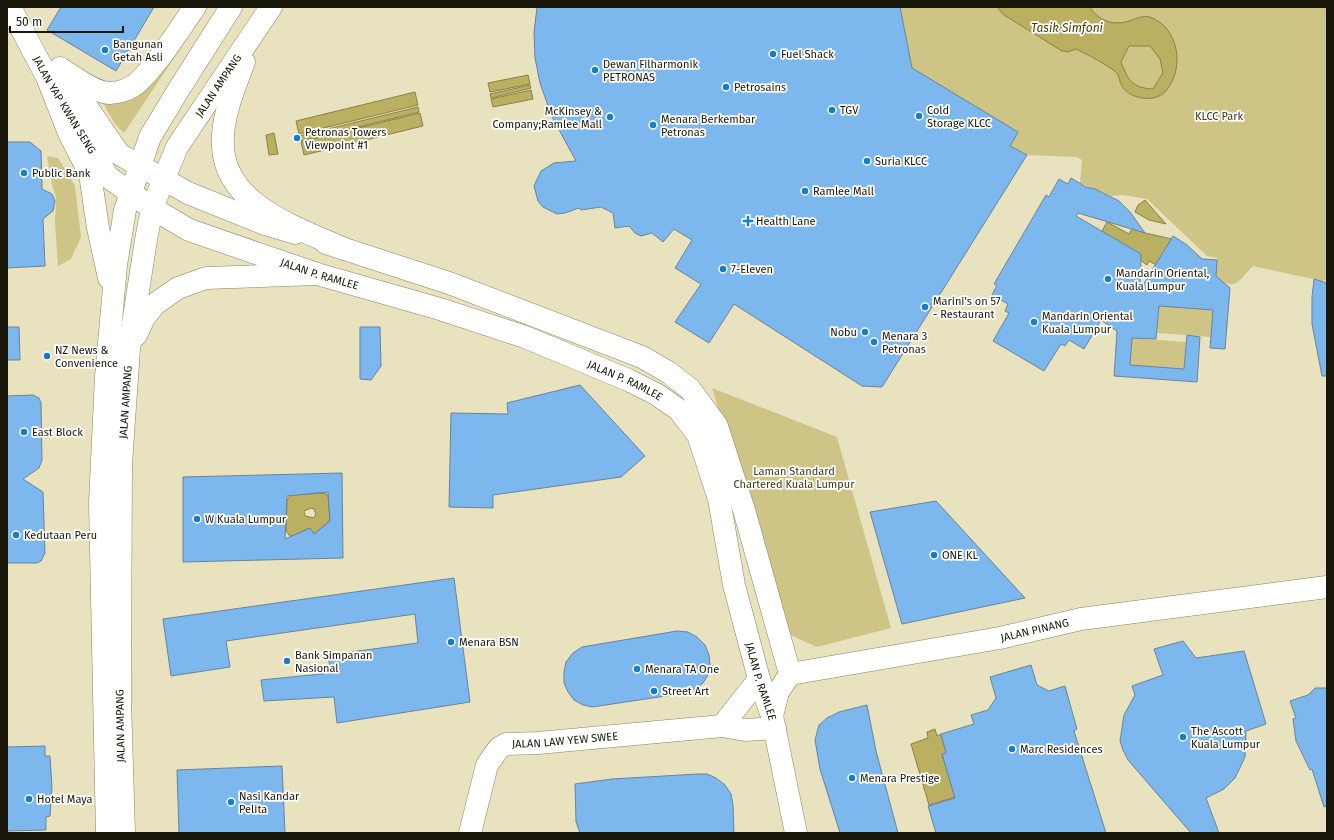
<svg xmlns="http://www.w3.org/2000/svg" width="1334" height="840" viewBox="0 0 1334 840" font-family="'Fira Sans',sans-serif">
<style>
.green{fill:#cec485}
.water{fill:#bbaf61;stroke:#8a8146;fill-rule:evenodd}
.building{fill:#7cb7ee;stroke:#69839c;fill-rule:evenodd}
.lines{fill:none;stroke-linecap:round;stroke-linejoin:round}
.minor-casing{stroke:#898462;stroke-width:23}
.major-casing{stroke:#898462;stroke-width:23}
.minor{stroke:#fff;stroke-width:22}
.major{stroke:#fff;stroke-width:22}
.poi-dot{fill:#177dc8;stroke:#fff;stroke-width:1.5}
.labels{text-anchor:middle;stroke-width:3.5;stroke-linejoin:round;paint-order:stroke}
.poi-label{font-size:11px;fill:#181608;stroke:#fff;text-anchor:start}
.street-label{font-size:11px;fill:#181608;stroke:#fff}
.park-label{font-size:11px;fill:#3d3816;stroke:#fff}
.water-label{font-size:12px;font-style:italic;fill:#494000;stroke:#fff}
</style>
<rect width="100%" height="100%" fill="#e8e3be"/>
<g class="green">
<path d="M202 7H208L124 133 115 124 102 101 110 102Z"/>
<path d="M900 7H1327V280L1322 281 1253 266C1239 279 1236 294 1216 276L1217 258 1207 256 1147 199 1123 195 1111 196 1080 183 1082 160 1077 157 1027 155 1010 146 1018 132 912 68Z"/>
<path d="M47 156 58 158 75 186 81 237 71 259 58 266 55 224 56 198 52 184Z"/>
<path d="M1159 306 1213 310 1211 337 1157 333Z"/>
<path d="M1132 338 1186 342 1184 369 1130 365Z"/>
<path d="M712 388 837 437 891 628 817 647 786 633Z"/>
</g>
<g class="water">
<path d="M997 7H1090C1098 21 1114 26 1129 21 1136 19 1142 15 1150 17 1180 28 1185 70 1165 92 1154 103 1129 99 1122 86 1119 82 1120 76 1116 72 1105 64 1089 55 1076 49L1068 52 1062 51 1004 15ZM1129 46H1150L1160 59 1163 73 1153 89C1132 88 1128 80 1121 62Z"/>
<path d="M528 75 530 84 490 92 488 83Z"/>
<path d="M530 85 531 88 491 98 490 94Z"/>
<path d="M531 90 533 99 493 107 491 99Z"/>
<path d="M415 92 418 105 299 134 296 121Z"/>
<path d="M418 107 419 112 301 141 299 136Z"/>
<path d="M420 113 423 126 304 155 301 142Z"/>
<path d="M274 133 278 154 269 155 266 135Z"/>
<path d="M1145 200 1166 224 1149 220 1135 212 1138 205Z"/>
<path d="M1107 222 1129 234 1134 225 1145 233 1172 239 1156 265 1149 261 1147 265 1102 231Z"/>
<path d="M324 493 328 495 330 521 314 534 309 528 293 536 289 535 286 531 287 500 291 495ZM311 508 314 509 316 514 314 518 305 516 304 511Z"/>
<path d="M935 729 937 736 941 734 946 753 942 755 955 797 929 805 911 744 928 738 927 732Z"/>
</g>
<g class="building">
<path d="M61 7H154L116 71 47 30Z"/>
<path d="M537 7H900L912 68 1018 132 1010 146 1027 155 882 387 862 386 734 304 709 343 675 322 701 284 675 268 692 240 674 229 663 242 652 233 641 236 635 233 629 226 615 228 613 213 601 207 581 210 579 208 565 213 557 214 543 207 538 201 534 186 541 171 554 163 576 161 552 117 540 83 535 58 534 33Z"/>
<path d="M7 142H30L41 151 42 189 52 194 55 201 53 211 43 219 45 266 7 268Z"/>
<path d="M1071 178 1086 187 1095 189 1119 201 1130 212 1145 233 1078 213 1076 216 1141 254 1140 290 1173 236 1187 245 1202 259 1217 260 1216 276 1230 288 1225 349 1210 348 1213 310 1159 306 1156 339 1132 338 1130 365 1184 369 1187 335 1200 337 1197 382 1114 376 1117 331 1101 320 1084 349 1069 340 1065 346 1061 344 1044 371 993 341 1009 313 1005 311 1008 304 992 295 997 285 994 284 1046 195 1049 197 1059 179 1068 184Z"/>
<path d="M1314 279 1327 283V376H1322L1312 324V297Z"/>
<path d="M7 327H19L20 360H7Z"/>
<path d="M360 327H380L381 366 371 380 360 379Z"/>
<path d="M580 385 645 456 621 477 493 495V508L449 507 451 413 508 414 507 403Z"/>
<path d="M33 395 39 398 41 403 42 460 39 468 23 479 43 492 45 553 41 561 37 563H7V396Z"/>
<path d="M342 473 343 558 183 562V477ZM328 492 330 521 314 534 310 528 285 539 287 496Z"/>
<path d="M936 501 1025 598 902 624 870 512Z"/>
<path d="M454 578 470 702 337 723 334 697 264 701 261 680 331 673 328 655 418 643 415 614 226 641 230 667 171 676 163 619Z"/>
<path d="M677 631 688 632 697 637 705 645 709 655 710 665 708 675 703 683 695 689 686 693 592 707 583 705 574 700 568 692 564 683V672L566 662 573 653 582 647Z"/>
<path d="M1183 641 1196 658 1244 651 1266 724 1246 731 1245 757 1235 778 1224 789 1206 798 1219 833H1191L1128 760 1123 750 1120 741 1124 715 1135 695 1132 686 1163 675 1154 649Z"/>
<path d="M1031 665 1037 685 1049 691 1065 686 1077 729 1074 731 1106 833H936L928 806 955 798 942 754 946 753 941 734 974 724 971 715 988 710 996 698 990 677Z"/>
<path d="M1315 688H1327V806L1324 807 1312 769 1310 770 1296 741 1293 719 1296 718 1290 701 1308 695Z"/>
<path d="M867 705 876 751 898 833H840L820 769 815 740 819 725 827 718 839 712Z"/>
<path d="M45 746V756H50L52 787 50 816 46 817V830L7 831V747Z"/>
<path d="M282 766 285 833H179L177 770Z"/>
<path d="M698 774H707L716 778 725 785 731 794 733 805 734 833H580L576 822 575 784 612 779Z"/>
</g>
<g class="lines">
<defs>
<g id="minor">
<path id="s1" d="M10 7 47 77 108 177 152 208 189 230 317 274 440 309 525 337 628 380 656 394 679 410 698 435 719 499 734 585 759 679 772 716 796 833"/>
<path d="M60 68 119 154 188 193 265 224 295 233"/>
<path d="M326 243 449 283 642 357 668 372 690 389 717 426 744 510 790 674"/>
<path id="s2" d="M772 716 778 692 790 674 1000 638 1081 619 1327 587"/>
<path d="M722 726 759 679"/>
<path id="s3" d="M470 833 487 765 499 748 506 744 538 743 722 726 745 730 775 728"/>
</g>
<g id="major">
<path d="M244 62C234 89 221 118 223 147 226 206 299 228 344 249"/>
<path d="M61 69C75 77 94 93 110 93 117 93 127 90 133 86 150 76 182 25 195 7"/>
<path d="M47 77 69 133 90 174 98 228 109 278"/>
<path d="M136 335 144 318 155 304 178 288 206 278 317 274"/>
<path d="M107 833 100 503 106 377 116 265 125 210 150 137 179 89 231 7"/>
<path id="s4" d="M124 833 120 700 121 464 129 349 146 240 152 208 177 147 271 7"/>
</g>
</defs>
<use href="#minor" class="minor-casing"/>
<use href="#major" class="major-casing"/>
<use href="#minor" class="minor"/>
<use href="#major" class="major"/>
</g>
<g class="poi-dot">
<circle cx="105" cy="50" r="4"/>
<circle cx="773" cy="54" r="4"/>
<circle cx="595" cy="70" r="4"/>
<circle cx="726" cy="87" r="4"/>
<circle cx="832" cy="110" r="4"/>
<circle cx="919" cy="116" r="4"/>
<circle cx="610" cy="117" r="4"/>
<circle cx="653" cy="125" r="4"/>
<circle cx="297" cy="138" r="4"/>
<circle cx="867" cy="161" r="4"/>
<circle cx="24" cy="173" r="4"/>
<circle cx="805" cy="191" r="4"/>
<path d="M746 215h4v4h4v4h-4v4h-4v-4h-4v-4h4z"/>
<circle cx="723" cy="269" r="4"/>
<circle cx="1108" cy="279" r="4"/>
<circle cx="925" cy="307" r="4"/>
<circle cx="1034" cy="322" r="4"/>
<circle cx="865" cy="332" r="4"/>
<circle cx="874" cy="342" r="4"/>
<circle cx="47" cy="356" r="4"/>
<circle cx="24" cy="432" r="4"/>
<circle cx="197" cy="519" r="4"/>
<circle cx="16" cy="535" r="4"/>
<circle cx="934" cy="555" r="4"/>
<circle cx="451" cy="642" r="4"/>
<circle cx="287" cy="661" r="4"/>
<circle cx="637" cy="669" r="4"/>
<circle cx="654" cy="691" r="4"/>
<circle cx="1183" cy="737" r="4"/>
<circle cx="1012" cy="749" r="4"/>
<circle cx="852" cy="778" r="4"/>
<circle cx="29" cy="799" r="4"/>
<circle cx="231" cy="802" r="4"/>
</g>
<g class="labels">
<g class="poi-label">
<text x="113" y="48">Bangunan<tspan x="113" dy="13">Getah Asli</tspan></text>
<text x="781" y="58">Fuel Shack</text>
<text x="603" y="68">Dewan Filharmonik<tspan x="603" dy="13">PETRONAS</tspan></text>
<text x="734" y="91">Petrosains</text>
<text x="840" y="114">TGV</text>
<text x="927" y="114">Cold<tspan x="927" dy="13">Storage KLCC</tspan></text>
<text x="602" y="115" text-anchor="end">McKinsey &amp;<tspan x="602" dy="13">Company;Ramlee Mall</tspan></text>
<text x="661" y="123">Menara Berkembar<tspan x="661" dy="13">Petronas</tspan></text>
<text x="305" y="136">Petronas Towers<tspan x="305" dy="13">Viewpoint #1</tspan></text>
<text x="875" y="165">Suria KLCC</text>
<text x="32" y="177">Public Bank</text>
<text x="813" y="195">Ramlee Mall</text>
<text x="756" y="225">Health Lane</text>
<text x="731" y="273">7-Eleven</text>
<text x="1116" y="277">Mandarin Oriental,<tspan x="1116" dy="13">Kuala Lumpur</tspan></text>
<text x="933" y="305">Marini's on 57<tspan x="933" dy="13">- Restaurant</tspan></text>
<text x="1042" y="320">Mandarin Oriental<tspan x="1042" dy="13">Kuala Lumpur</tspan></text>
<text x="857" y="336" text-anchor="end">Nobu</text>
<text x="882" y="340">Menara 3<tspan x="882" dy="13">Petronas</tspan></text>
<text x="55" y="354">NZ News &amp;<tspan x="55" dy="13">Convenience</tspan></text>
<text x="32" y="436">East Block</text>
<text x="205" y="523">W Kuala Lumpur</text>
<text x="24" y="539">Kedutaan Peru</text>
<text x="942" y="559">ONE KL</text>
<text x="459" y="646">Menara BSN</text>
<text x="295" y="659">Bank Simpanan<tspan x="295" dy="13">Nasional</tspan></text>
<text x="645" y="673">Menara TA One</text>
<text x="662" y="695">Street Art</text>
<text x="1191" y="735">The Ascott<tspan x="1191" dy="13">Kuala Lumpur</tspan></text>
<text x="1020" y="753">Marc Residences</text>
<text x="860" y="782">Menara Prestige</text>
<text x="239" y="800">Nasi Kandar<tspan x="239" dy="13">Pelita</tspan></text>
<text x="37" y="803">Hotel Maya</text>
</g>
<g class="street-label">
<text dy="4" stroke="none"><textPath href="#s4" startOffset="767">JALAN AMPANG</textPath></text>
<text dy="4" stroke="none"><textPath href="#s1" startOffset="112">JALAN YAP KWAN SENG</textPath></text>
<text dy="4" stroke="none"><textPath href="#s1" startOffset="431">JALAN P. RAMLEE</textPath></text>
<text dy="4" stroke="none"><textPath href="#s1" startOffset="755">JALAN P. RAMLEE</textPath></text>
<text dy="4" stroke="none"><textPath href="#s4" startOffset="431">JALAN AMPANG</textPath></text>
<text dy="4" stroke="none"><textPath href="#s2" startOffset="295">JALAN PINANG</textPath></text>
<text dy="4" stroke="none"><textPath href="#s1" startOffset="1103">JALAN P. RAMLEE</textPath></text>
<text transform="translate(120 726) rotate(-91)" y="4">JALAN AMPANG</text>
<text dy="4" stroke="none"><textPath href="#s3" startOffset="158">JALAN LAW YEW SWEE</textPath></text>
</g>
<g class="park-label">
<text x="1219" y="120">KLCC Park</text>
<text x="794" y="475">Laman Standard<tspan x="794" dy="13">Chartered Kuala Lumpur</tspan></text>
</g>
<g class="water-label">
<text x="1067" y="32">Tasik Simfoni</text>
</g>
</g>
<rect width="1334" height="840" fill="none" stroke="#181608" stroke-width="16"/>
<path d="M10 26v6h113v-6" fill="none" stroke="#181608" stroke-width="2"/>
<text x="16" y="26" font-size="12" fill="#181608" stroke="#ffffff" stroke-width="3" paint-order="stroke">50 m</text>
</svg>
